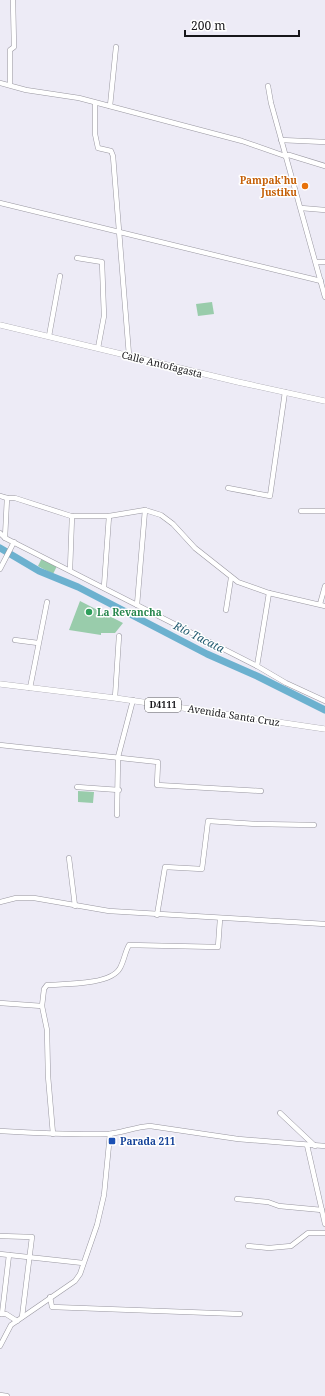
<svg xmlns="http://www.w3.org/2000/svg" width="325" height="1396" viewBox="0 0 325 1396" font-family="'Noto Serif',serif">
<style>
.grass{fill:#99ccab}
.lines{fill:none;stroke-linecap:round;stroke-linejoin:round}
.river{stroke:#6cb1cf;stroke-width:7}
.minor-casing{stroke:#9997a0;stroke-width:5.5}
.major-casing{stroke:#9997a0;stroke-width:6}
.minor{stroke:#fff;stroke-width:4.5}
.major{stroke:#fff;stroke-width:5.5}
.food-dot{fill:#e8710a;stroke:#fff;stroke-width:1.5}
.leisure-dot{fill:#2e9e5b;stroke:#fff;stroke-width:1.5}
.transit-dot{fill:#1a4fb4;stroke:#fff;stroke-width:1.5}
.labels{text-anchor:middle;stroke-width:3;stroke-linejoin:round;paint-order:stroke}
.shield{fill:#fff;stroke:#5d5c5f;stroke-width:1}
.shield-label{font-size:9px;font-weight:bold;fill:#17161a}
.food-label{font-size:10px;font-weight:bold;fill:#c56008;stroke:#fff;text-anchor:end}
.street-label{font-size:10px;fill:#17161a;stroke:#fff}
.leisure-label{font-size:10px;font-weight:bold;fill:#27864d;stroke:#fff;text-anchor:start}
.transit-label{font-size:10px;font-weight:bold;fill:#164399;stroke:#fff;text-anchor:start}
.water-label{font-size:11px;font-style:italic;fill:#245c71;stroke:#fff}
</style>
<rect width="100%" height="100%" fill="#edebf6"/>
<g class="grass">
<path d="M212 302 214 314 198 316 196 304Z"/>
<path d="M42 558 57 566 53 574 38 566Z"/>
<path d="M80 601 123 623 115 633H101V635L69 630Z"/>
<path d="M78 791 94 792 93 803 78 802Z"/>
</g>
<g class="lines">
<path class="river" d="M0 548 39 571 78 587 207 654 257 676 325 710"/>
<defs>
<g id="minor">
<path d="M0 83 26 90 79 98 242 141 285 156 289 155 325 166"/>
<path d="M10 85V50L14 47 13 0"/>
<path d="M268 86 271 103 325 297"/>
<path d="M95 103V134L98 148 111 151 113 156 129 355"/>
<path d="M110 106 116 47"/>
<path d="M281 140 325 142"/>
<path d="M0 203 321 281"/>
<path d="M301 208 325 210"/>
<path d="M77 258 102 262 104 316 98 348"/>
<path d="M316 262H325"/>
<path d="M49 336 60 276"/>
<path d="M228 488 270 496 285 392"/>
<path d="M0 496 7 498H15L71 516H109L145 510 161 515 173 524 195 548 238 582 269 593 325 606"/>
<path d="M301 511H325"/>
<path d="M0 533 5 538 257 666 286 683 325 701"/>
<path d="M5 538 7 498"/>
<path d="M0 569 14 542"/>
<path d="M70 570 72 516"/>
<path d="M104 587 109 516"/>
<path d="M320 604 325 586"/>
<path d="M137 605 145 510"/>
<path d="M226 610 231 578"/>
<path d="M15 640 38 643"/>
<path d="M257 666 269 593"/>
<path d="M30 688 47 602"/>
<path d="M115 698 119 636"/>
<path d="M0 745 158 762 157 785 261 791"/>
<path d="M77 787 119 790"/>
<path d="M117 815 118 757 133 700"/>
<path d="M69 858 75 906"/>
<path d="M0 902 16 898H34L109 911 325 924"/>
<path d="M157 915 165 867 202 869 208 821 257 824 314 825"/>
<path d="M0 1003 42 1006"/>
<path d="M280 1113 315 1146"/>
<path d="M0 1131C36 1133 72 1135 108 1134 121 1133 135 1127 150 1126L238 1139 325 1146"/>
<path d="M53 1134 48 1076 47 1030 42 1006 44 989 47 985C64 984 111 985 120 968 124 961 125 952 129 945L218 947 220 919"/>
<path d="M307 1145 325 1224"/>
<path d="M237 1199 268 1202 279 1206 322 1210"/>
<path d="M0 1236 32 1237 22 1317"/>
<path d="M248 1246 269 1248 291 1246 308 1233H325"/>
<path d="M0 1254 83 1263"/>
<path d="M50 1297 52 1307 240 1314"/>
<path d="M0 1314H6L17 1321"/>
<path d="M2 1314 9 1255"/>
<path d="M0 1346 11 1325 75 1281 80 1274 97 1225 104 1195 110 1134"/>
<path d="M0 1395 7 1396"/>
</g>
<g id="major">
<path d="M0 325 238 382 325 401"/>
<path d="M0 684 115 698 325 729"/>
</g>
</defs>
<use href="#minor" class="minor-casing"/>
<use href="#major" class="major-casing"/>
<use href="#minor" class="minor"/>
<use href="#major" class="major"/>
</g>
<circle class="food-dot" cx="305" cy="186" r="4"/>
<circle class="leisure-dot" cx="89" cy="612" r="4"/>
<rect class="transit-dot" x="108" y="1137" width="8" height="8" rx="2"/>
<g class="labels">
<rect class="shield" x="145" y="698" width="36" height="14" rx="3"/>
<g class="shield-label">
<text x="163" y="708">D4111</text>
</g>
<g class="food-label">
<text x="297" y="184">Pampak'hu<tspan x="297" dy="12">Justiku</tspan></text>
</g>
<g class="street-label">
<text transform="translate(162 364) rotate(14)" y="4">Calle Antofagasta</text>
<text transform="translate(234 715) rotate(9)" y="4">Avenida Santa Cruz</text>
</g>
<g class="leisure-label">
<text x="97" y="616">La Revancha</text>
</g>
<g class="transit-label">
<text x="120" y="1145">Parada 211</text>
</g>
<g class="water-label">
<text transform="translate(199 637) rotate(27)" y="4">Río Tacata</text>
</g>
</g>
<path d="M185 30v6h114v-6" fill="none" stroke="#17161a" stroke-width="2"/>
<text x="191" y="30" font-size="12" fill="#17161a" stroke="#ffffff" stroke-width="3" paint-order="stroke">200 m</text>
</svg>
